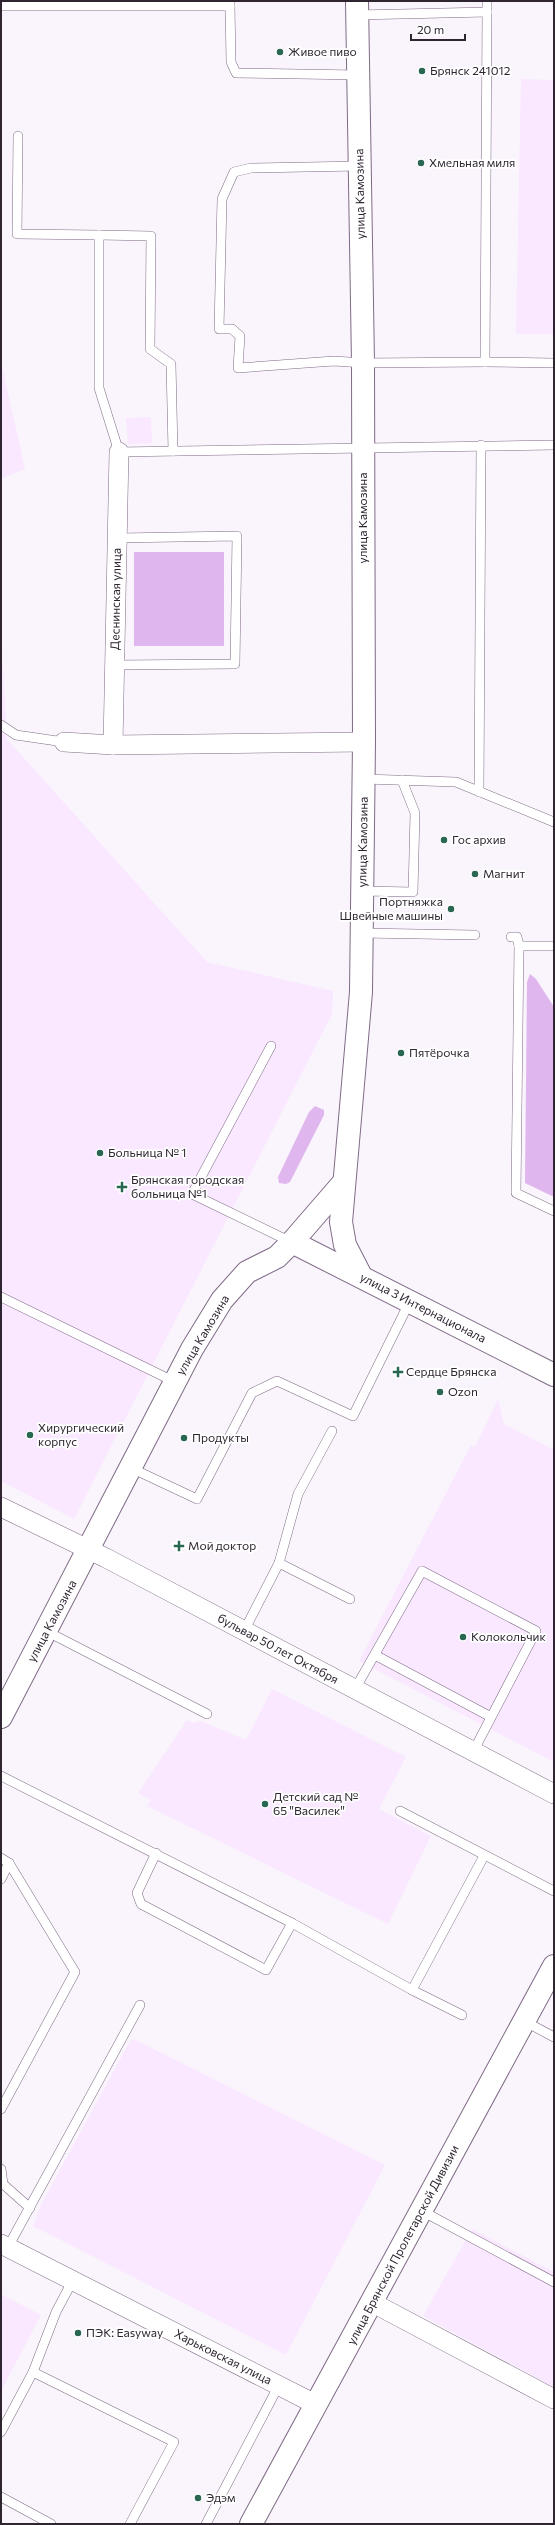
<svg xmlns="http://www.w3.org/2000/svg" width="555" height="2525" viewBox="0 0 555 2525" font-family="Commissioner,sans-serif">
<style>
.built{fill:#f9e8ff}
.green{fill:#e0b6ee}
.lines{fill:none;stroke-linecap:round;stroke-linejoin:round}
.lane-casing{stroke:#7f6a86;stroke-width:10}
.street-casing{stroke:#7f6a86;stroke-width:20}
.secondary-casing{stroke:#7f6a86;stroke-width:24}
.primary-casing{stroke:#7f6a86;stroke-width:24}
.lane{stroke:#fff;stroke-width:9}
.street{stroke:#fff;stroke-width:19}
.secondary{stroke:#fff;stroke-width:22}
.primary{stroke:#fff;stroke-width:22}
.poi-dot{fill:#296753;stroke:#fff;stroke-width:1.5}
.labels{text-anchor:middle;stroke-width:3.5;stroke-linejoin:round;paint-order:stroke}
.poi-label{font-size:12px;fill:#2e2531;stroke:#fff;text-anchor:start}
.street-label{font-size:12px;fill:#2e2531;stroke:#fff}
</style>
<rect width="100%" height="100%" fill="#faf5fc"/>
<g class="built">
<path d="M521 79 554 80V334H516Z"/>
<path d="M1 362 25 469 1 479Z"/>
<path d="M151 417 152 443 128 444 126 418Z"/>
<path d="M1 636 7 739 207 962 333 991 332 1014 74 1519 1 1481Z"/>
<path d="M498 1399 504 1424 554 1450V1762L359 1661 471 1445 475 1447Z"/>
<path d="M272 1689 406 1757 379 1809 431 1836 388 1924 147 1806 151 1800 138 1793 187 1720 193 1723 201 1721 246 1740Z"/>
<path d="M134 2039 385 2165 286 2355 33 2226 41 2205 130 2041Z"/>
<path d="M472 2229 554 2272V2387L423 2316Z"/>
<path d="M1 2294 41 2315 1 2391Z"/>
</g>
<g class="green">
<rect x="134" y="552" width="90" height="94"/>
<path d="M530 974 536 979 554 1007V1197L525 1183 527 982Z"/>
<path d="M315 1106 324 1110V1115L290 1182 286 1184 279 1183 278 1177 309 1112Z"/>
</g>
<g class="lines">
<defs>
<g id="lane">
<path d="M1 6H230V1"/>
<path d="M230 6 231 62 236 73 359 75"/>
<path d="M357 15 487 12V1"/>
<path d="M18 136 17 234 99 235V388L119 452 554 445"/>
<path d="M359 166 251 168 234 172 222 199 219 329H232L240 336 238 368 334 361 363 363 485 362 487 12"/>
<path d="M99 235 151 236 150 349 171 364 173 451"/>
<path d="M485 362 554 363"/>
<path d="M115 665 235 664 237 536 118 538"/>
<path d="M1 725 16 735 64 742"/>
<path d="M364 779 456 782 554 822"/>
<path d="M479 792 481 445"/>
<path d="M363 891 413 892 415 813 402 780"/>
<path d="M362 933 475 935"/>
<path d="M511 937H517L519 946"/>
<path d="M554 946H519L516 1193 554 1211"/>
<path d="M271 1046 192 1194 291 1242"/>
<path d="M1 1297 175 1382"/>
<path d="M131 1468 197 1499 252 1393 277 1381 353 1416 410 1301"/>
<path d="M279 1563 350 1599"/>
<path d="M46 1631 207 1714"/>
<path d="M244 1631 279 1563 298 1494 332 1431"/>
<path d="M375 1655 491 1717"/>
<path d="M355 1689 422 1571 536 1631 473 1752"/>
<path d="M1 1776 292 1923 412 1990 462 2015"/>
<path d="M400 1811 554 1891"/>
<path d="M156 1853 137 1893 141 1904 266 1970 292 1923"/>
<path d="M1 1858 9 1863 1 1879"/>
<path d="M412 1990 484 1856"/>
<path d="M524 2021 554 2037"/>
<path d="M1 2109 75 1972 9 1863"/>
<path d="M1 2169 3 2184 30 2208"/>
<path d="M422 2211 554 2282"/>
<path d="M8 2247 140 2005"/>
<path d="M73 2280 56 2312 33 2372 174 2442 130 2524"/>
<path d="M1 2432 33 2372"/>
<path d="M1 2497 51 2524"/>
<path d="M206 2524 279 2385"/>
</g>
<g id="street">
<path d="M64 742 113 745 364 742"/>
<path d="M113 745 119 452"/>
<path d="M1 1507 106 1558 554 1794"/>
<path d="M1 2244 317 2405"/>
<path d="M373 2303 554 2399"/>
</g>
<g id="secondary">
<path d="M357 1 363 363 364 742 361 992 341 1222 345 1245 361 1276"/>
<path d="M292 1242 554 1375"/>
<path d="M1 1717 192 1349 222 1300 247 1272 277 1257 292 1242 344 1182"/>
</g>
<path id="primary" d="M251 2524 554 1966"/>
</defs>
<use href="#lane" class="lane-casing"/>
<use href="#street" class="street-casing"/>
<use href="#secondary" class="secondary-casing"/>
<use href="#primary" class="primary-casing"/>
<use href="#lane" class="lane"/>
<use href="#street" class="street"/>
<use href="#secondary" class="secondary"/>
<use href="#primary" class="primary"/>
</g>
<g class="poi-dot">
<circle cx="280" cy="52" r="4"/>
<circle cx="422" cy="71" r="4"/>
<circle cx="421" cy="163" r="4"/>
<circle cx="444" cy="840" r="4"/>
<circle cx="475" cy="874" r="4"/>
<circle cx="451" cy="909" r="4"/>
<circle cx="401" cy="1053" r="4"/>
<circle cx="100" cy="1153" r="4"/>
<path d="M120 1181h4v4h4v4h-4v4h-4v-4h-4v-4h4z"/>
<path d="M396 1366h4v4h4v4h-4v4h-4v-4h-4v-4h4z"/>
<circle cx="440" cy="1392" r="4"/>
<circle cx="30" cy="1435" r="4"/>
<circle cx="184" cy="1438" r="4"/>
<path d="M177 1540h4v4h4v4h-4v4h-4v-4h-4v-4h4z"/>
<circle cx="463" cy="1637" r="4"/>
<circle cx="265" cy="1804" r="4"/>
<circle cx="78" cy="2333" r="4"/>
<circle cx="198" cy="2498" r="4"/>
</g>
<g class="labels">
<g class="poi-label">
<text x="288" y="56">Живое пиво</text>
<text x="430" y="75">Брянск 241012</text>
<text x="429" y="167">Хмельная миля</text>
<text x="452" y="844">Гос архив</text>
<text x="483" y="878">Магнит</text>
<text x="443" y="906" text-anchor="end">Портняжка<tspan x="443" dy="14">Швейные машины</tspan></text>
<text x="409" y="1057">Пятёрочка</text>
<text x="108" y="1157">Больница № 1</text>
<text x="131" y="1184">Брянская городская<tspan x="131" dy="14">больница №1</tspan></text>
<text x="406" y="1376">Сердце Брянска</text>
<text x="448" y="1396">Ozon</text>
<text x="38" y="1432">Хирургический<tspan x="38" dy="14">корпус</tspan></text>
<text x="192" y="1442">Продукты</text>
<text x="188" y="1550">Мой доктор</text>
<text x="471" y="1641">Колокольчик</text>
<text x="273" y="1801">Детский сад №<tspan x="273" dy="14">65 "Василек"</tspan></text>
<text x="86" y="2337">ПЭК: Easyway</text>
<text x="206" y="2502">Эдэм</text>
</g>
<g class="street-label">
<text transform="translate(360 194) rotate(-91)" y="4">улица Камозина</text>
<text transform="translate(363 518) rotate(-90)" y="4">улица Камозина</text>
<text transform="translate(116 599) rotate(-89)" y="4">Деснинская улица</text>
<text transform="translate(363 842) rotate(-89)" y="4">улица Камозина</text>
<text transform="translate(423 1308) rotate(27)" y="4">улица 3 Интернационала</text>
<text transform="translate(203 1335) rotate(-59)" y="4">улица Камозина</text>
<text transform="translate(52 1621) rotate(-62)" y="4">улица Камозина</text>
<text transform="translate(278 1649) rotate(28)" y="4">бульвар 50 лет Октября</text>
<text transform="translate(403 2245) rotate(-62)" y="4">улица Брянской Пролетарской Дивизии</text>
<text transform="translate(223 2357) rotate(27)" y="4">Харьковская улица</text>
</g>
</g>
<rect width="555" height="2525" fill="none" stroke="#2e2531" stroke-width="4"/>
<path d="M411 34v6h54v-6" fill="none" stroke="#2e2531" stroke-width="2"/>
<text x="417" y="34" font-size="12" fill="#2e2531" stroke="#ffffff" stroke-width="3" paint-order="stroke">20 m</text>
</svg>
